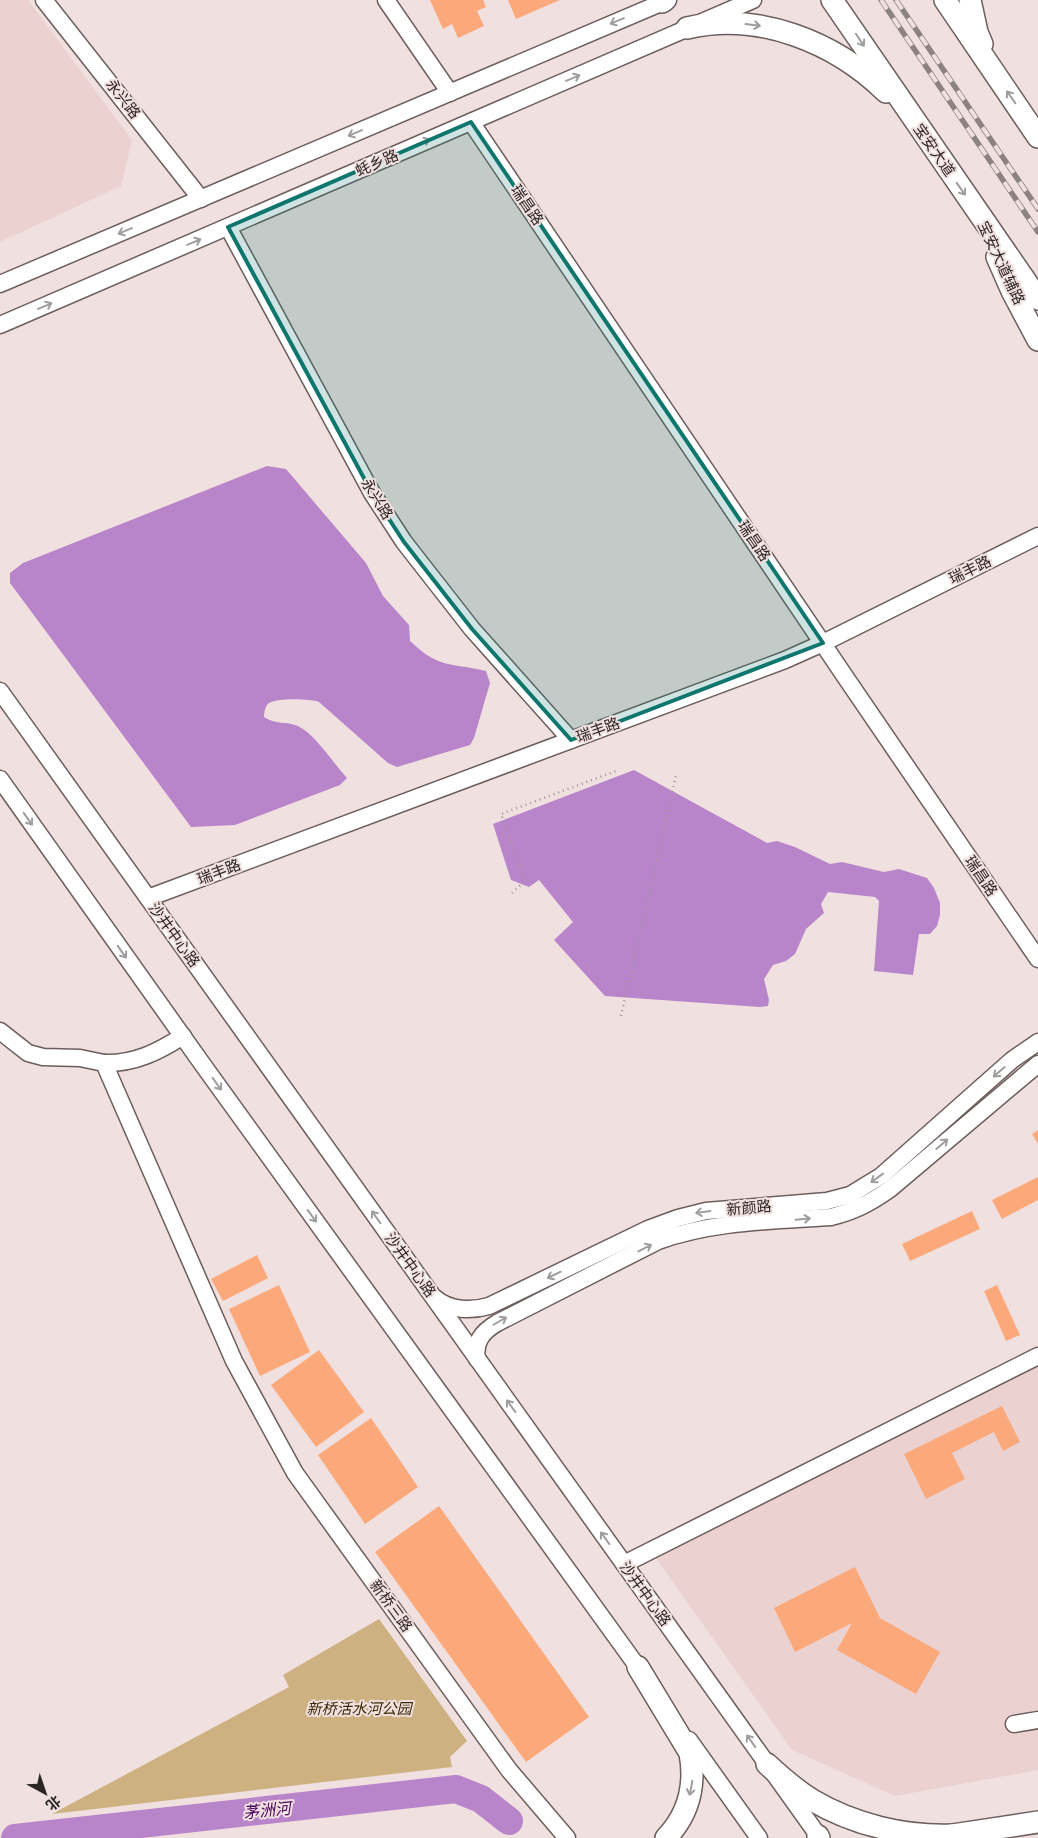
<svg xmlns="http://www.w3.org/2000/svg" width="1038" height="1838" viewBox="0 0 1038 1838" font-family="'Crimson Pro','Noto Sans SC',serif">
<style>
.built{fill:#ebd2d1}
.green{fill:#cdb181}
.water{fill:#b884ca}
.lines{fill:none;stroke-linecap:round;stroke-linejoin:round}
.river{stroke:#b884ca;stroke-width:28}
.building{fill:#fba97b}
.minor-casing{stroke:#6c5e5d;stroke-width:19}
.major-casing{stroke:#6c5e5d;stroke-width:24}
.path{stroke:#a19595;stroke-width:2.5;stroke-dasharray:1 4;stroke-linecap:butt}
.minor{stroke:#fff;stroke-width:16}
.major{stroke:#fff;stroke-width:21}
.rail-casing{stroke:#8d8282;stroke-width:5.5}
.rail{stroke:#f1e0e0;stroke-width:4;stroke-dasharray:11;stroke-linecap:butt}
.oneway{stroke:#a09d9d}
.marked{fill:#0f766e;fill-opacity:0.2;stroke:#0f766e;stroke-width:4;stroke-linejoin:round}
.labels{text-anchor:middle;stroke-width:4;stroke-linejoin:round;paint-order:stroke}
.street-label{font-size:15px;fill:#2b2525;stroke:#f1e0e0}
.park-label{font-size:15px;font-style:italic;fill:#3a2802;stroke:#f1e0e0}
.water-label{font-size:16px;font-style:italic;fill:#4a035d;stroke:#f1e0e0}
</style>
<rect width="100%" height="100%" fill="#f1e0e0"/>
<g class="built">
<path d="M0 0H28L132 140 121 186 0 242Z"/>
<path d="M1038 1346V1770L895 1796 792 1750 645 1543Z"/>
</g>
<path class="green" d="M379 1619 467 1741 450 1757 452 1767 52 1814 289 1687 283 1675Z"/>
<g class="water">
<path d="M267 466 286 469 366 563 383 596 409 625 410 641C417 647 424 654 432 658 448 667 469 666 486 671L490 683 474 738 470 745 397 767 388 763 319 702C311 699 272 697 267 705 265 708 264 713 264 717 276 725 286 721 298 726 315 734 334 764 347 778L340 785 235 825 191 827 10 583V573L23 563Z"/>
<path d="M634 770 767 843 777 841 795 847 830 864 842 862 884 872 899 869 927 878 934 888 940 903V915L937 926 930 934H919L913 975 874 971 879 901 875 897 828 892 821 904 824 913 806 929 795 954 786 961 773 965 764 979 769 1000 768 1006 760 1007 605 996 554 940 573 922 539 880 529 887 511 880 493 824Z"/>
</g>
<g class="lines">
<path class="river" d="M15 1838 456 1789 481 1799 509 1821"/>
</g>
<g class="building">
<path d="M430 0H483L486 7 477 11 484 26 458 38 452 24 443 29Z"/>
<path d="M508 0H560L516 19Z"/>
<path d="M1038 1130V1144L1032 1134Z"/>
<path d="M1038 1177V1200L1002 1219 992 1200Z"/>
<path d="M972 1211 980 1229 910 1261 902 1244Z"/>
<path d="M257 1255 268 1278 223 1301 211 1279Z"/>
<path d="M279 1285 310 1352 260 1376 229 1309Z"/>
<path d="M997 1285 1020 1335 1006 1341 984 1291Z"/>
<path d="M319 1350 364 1412 316 1447 271 1385Z"/>
<path d="M1002 1406 1020 1442 1003 1451 994 1432 952 1453 965 1479 926 1499 904 1454Z"/>
<path d="M371 1418 418 1487 365 1524 318 1455Z"/>
<path d="M439 1506 589 1717 526 1762 375 1552Z"/>
<path d="M855 1567 880 1618 940 1652 916 1694 837 1650 852 1623 795 1652 774 1608Z"/>
</g>
<g class="lines">
<defs>
<g id="minor">
<path d="M44 0 201 199"/>
<path d="M386 0 450 93"/>
<path d="M471 122 846 678 1038 959"/>
<path d="M228 227 372 493 404 542 472 629 571 740"/>
<path d="M0 284 668 0"/>
<path d="M0 325 753 0"/>
<path d="M0 691 820 1838"/>
<path d="M0 779 203 1065 645 1677"/>
<path d="M148 898 785 660 823 643 1038 536"/>
<path d="M0 1031 28 1053 43 1057 80 1058 104 1063 234 1361 295 1473 509 1770 567 1838"/>
<path d="M104 1063C134 1064 158 1052 183 1036"/>
<path d="M435 1298C450 1311 472 1311 489 1306L648 1229 678 1218 706 1211 827 1201 850 1195 881 1176 1012 1060 1038 1042"/>
<path d="M477 1359C474 1342 482 1332 497 1323L658 1241C713 1221 773 1221 831 1217 855 1211 870 1203 890 1189L1038 1064"/>
<path d="M624 1564 1038 1356"/>
<path d="M1014 1724 1038 1720"/>
<path d="M689 1740 759 1838"/>
</g>
<g id="major">
<path d="M832 0 1038 299"/>
<path d="M945 0 1038 137"/>
<path d="M970 0 977 32 982 44"/>
<path d="M662 2 665 0"/>
<path d="M687 28C758 11 835 42 886 92"/>
<path d="M997 257 1012 291 1038 340"/>
<path d="M638 1667 690 1753C696 1786 689 1814 666 1838"/>
<path d="M767 1764C781 1777 796 1790 812 1800 854 1825 906 1837 954 1835"/>
<path d="M818 1836 819 1838"/>
<path d="M939 1837 1038 1822"/>
</g>
</defs>
<use href="#minor" class="minor-casing"/>
<use href="#major" class="major-casing"/>
<g class="path">
<path d="M512 893 525 881 501 814 616 771"/>
<path d="M621 1016 676 775"/>
</g>
<use href="#minor" class="minor"/>
<use href="#major" class="major"/>
<defs>
<g id="rail">
<path d="M881 0 1038 232"/>
<path d="M896 0 1038 209"/>
</g>
</defs>
<use href="#rail" class="rail-casing"/>
<use href="#rail" class="rail"/>
</g>
<defs><path id="oneway-shaft" d="M-6 0H5M1.5-3L5.5 0L1.5 3" fill="none" stroke-width="1.6" stroke-linecap="round" stroke-linejoin="round" transform="scale(1.25)"/></defs>
<g class="oneway">
<use href="#oneway-shaft" transform="translate(617 21) rotate(157)"/>
<use href="#oneway-shaft" transform="translate(753 25) rotate(7)"/>
<use href="#oneway-shaft" transform="translate(860 40) rotate(56)"/>
<use href="#oneway-shaft" transform="translate(573 78) rotate(-23)"/>
<use href="#oneway-shaft" transform="translate(1011 97) rotate(-125)"/>
<use href="#oneway-shaft" transform="translate(355 133) rotate(157)"/>
<use href="#oneway-shaft" transform="translate(423 142) rotate(-23)"/>
<use href="#oneway-shaft" transform="translate(961 189) rotate(55)"/>
<use href="#oneway-shaft" transform="translate(125 231) rotate(157)"/>
<use href="#oneway-shaft" transform="translate(194 242) rotate(-23)"/>
<use href="#oneway-shaft" transform="translate(45 306) rotate(-23)"/>
<use href="#oneway-shaft" transform="translate(28 819) rotate(55)"/>
<use href="#oneway-shaft" transform="translate(122 952) rotate(55)"/>
<use href="#oneway-shaft" transform="translate(999 1072) rotate(139)"/>
<use href="#oneway-shaft" transform="translate(217 1084) rotate(54)"/>
<use href="#oneway-shaft" transform="translate(942 1144) rotate(-41)"/>
<use href="#oneway-shaft" transform="translate(877 1178) rotate(144)"/>
<use href="#oneway-shaft" transform="translate(703 1212) rotate(172)"/>
<use href="#oneway-shaft" transform="translate(312 1216) rotate(54)"/>
<use href="#oneway-shaft" transform="translate(376 1217) rotate(-126)"/>
<use href="#oneway-shaft" transform="translate(803 1219) rotate(-5)"/>
<use href="#oneway-shaft" transform="translate(645 1248) rotate(-27)"/>
<use href="#oneway-shaft" transform="translate(554 1275) rotate(154)"/>
<use href="#oneway-shaft" transform="translate(500 1321) rotate(-30)"/>
<use href="#oneway-shaft" transform="translate(511 1406) rotate(-126)"/>
<use href="#oneway-shaft" transform="translate(605 1538) rotate(-126)"/>
<use href="#oneway-shaft" transform="translate(751 1741) rotate(-126)"/>
<use href="#oneway-shaft" transform="translate(691 1788) rotate(101)"/>
</g>
<path class="marked" d="M471 122 823 643 571 740 472 629 404 542 372 493 228 227Z"/>
<g class="labels">
<g class="street-label">
<text transform="translate(123 99) rotate(52)" y="5">永兴路</text>
<text transform="translate(934 150) rotate(55)" y="5">宝安大道</text>
<text transform="translate(377 163) rotate(-23)" y="5">蚝乡路</text>
<text transform="translate(527 205) rotate(56)" y="5">瑞昌路</text>
<text transform="translate(1001 263) rotate(65)" y="5">宝安大道辅路</text>
<text transform="translate(377 499) rotate(58)" y="5">永兴路</text>
<text transform="translate(754 541) rotate(56)" y="5">瑞昌路</text>
<text transform="translate(970 570) rotate(-26)" y="5">瑞丰路</text>
<text transform="translate(598 730) rotate(-20)" y="5">瑞丰路</text>
<text transform="translate(219 872) rotate(-21)" y="5">瑞丰路</text>
<text transform="translate(981 876) rotate(56)" y="5">瑞昌路</text>
<text transform="translate(174 935) rotate(54)" y="5">沙井中心路</text>
<text transform="translate(749 1208) rotate(-5)" y="5">新颜路</text>
<text transform="translate(410 1265) rotate(54)" y="5">沙井中心路</text>
<text transform="translate(645 1594) rotate(54)" y="5">沙井中心路</text>
<text transform="translate(391 1606) rotate(54)" y="5">新桥三路</text>
</g>
<g class="park-label">
<text x="359" y="1714">新桥活水河公园</text>
</g>
<g class="water-label">
<text transform="translate(267 1810) rotate(-6)" y="6">茅洲河</text>
</g>
</g>
<g transform="translate(45 1793) rotate(140)" stroke="#f1e0e0" stroke-width="4" paint-order="stroke">
<path d="M0-4L9 19L0 12L-9 19Z" fill="#2b2525"/>
<text y="-8" font-size="14" font-weight="bold" text-anchor="middle" fill="#2b2525">北</text>
</g>
</svg>
